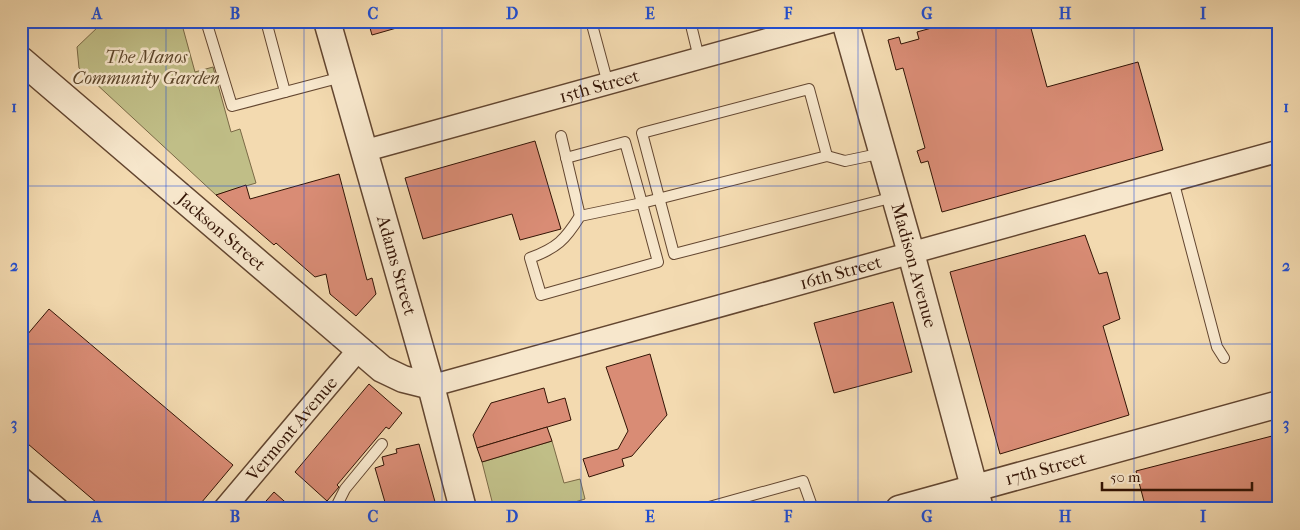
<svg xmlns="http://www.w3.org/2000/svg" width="1300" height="530" viewBox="0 0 1300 530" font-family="'IM FELL French Canon',serif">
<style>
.green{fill:#c0be87;stroke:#7a6946}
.building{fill:#d98c75;stroke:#331405}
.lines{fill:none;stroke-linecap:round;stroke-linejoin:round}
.service-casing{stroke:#634630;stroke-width:12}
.minor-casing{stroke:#634630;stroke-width:24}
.tertiary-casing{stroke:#634630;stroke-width:29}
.service{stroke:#f7e7cc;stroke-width:10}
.minor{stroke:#f7e7cc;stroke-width:21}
.tertiary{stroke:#f7e7cc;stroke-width:26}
.grid{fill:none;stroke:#1d4ed8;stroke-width:1;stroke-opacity:0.55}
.labels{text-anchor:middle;stroke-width:5;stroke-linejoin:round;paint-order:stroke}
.park-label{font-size:18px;font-style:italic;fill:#5d472c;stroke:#f7e7cc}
.street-label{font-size:18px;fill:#331405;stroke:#f7e7cc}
.neatline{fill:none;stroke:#1d4ed8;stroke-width:2}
.grid-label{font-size:16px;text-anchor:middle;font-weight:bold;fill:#1d4ed8}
</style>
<rect width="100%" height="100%" fill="#f3dab0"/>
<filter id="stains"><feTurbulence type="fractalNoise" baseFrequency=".004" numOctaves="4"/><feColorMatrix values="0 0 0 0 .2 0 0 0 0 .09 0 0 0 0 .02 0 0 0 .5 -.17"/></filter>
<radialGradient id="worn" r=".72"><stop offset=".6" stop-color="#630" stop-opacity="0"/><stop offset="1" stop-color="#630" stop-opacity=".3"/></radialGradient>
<g class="green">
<path d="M117 21H181L195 72 213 67 231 132 240 129 256 183 216 195 79 68 77 47 99 26Z"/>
<path d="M552 441 564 483 580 479 585 499 551 509H494L482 462Z"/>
</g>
<g class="building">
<path d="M368 21H406L407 25 372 35Z"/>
<path d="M957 21H1029L1047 87 1138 62 1163 150 942 212 928 161 921 163 917 151 925 148 903 68 896 70 888 40 899 37 901 44 919 39 917 32Z"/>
<path d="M535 141 561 229 520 240 512 214 423 239 405 178Z"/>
<path d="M339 174 367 280 372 278 376 294 356 316 330 294 326 274 315 277 276 243 274 245 216 195 246 185 250 199Z"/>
<path d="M1085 235 1099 274 1107 272 1120 319 1103 326 1129 415 1000 454 950 272Z"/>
<path d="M893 302 912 372 834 393 814 323Z"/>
<path d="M49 309 233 465 196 509H104L21 438V342Z"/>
<path d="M650 354 667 415 632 456 622 459 624 466 589 477 583 459 618 449 628 431 606 367Z"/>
<path d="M369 384 402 413 389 429 386 427 337 485 339 487 327 501 295 472Z"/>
<path d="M544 388 548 403 565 398 571 420 477 448 473 435 491 403Z"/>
<path d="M547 427 552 441 482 462 477 448Z"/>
<path d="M1276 435 1279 445V509H1146L1136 471Z"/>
<path d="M419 444 437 509H387L375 468 384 465 382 457 397 453 396 449Z"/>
<path d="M274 492 293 509H259Z"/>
</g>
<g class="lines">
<defs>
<g id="service">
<path d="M206 21 232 106 342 77"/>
<path d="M266 21 285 92"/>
<path d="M591 21 608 84"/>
<path d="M690 21 699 58"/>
<path d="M561 136 580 216"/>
<path d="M827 156 809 89 642 133 674 254 894 197"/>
<path d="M566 158 625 142 642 203 827 156 845 161 883 153"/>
<path d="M1173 180 1217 347 1224 358"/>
<path d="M642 203 658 262 541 295 530 258C557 248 565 240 580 216Z"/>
<path d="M335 509 345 489 382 444"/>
<path d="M702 509 803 481 813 509"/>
</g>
<g id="minor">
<path id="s1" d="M364 151 834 21"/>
<path id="s2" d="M431 386 1279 151"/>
<path d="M21 478 58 509"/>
<path id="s3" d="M224 509 359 349"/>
</g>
<g id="tertiary">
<path id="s4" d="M327 21 431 386 463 509"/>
<path id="s5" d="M845 21 911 253 980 509"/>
<path id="s6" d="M21 60 382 369 403 379 431 386"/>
<path id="s7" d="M899 509 1279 404"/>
</g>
</defs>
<use href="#service" class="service-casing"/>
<use href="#minor" class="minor-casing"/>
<use href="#tertiary" class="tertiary-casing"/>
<use href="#service" class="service"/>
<use href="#minor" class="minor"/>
<use href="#tertiary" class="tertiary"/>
</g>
<path class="grid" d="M166 21V509M304 21V509M442 21V509M581 21V509M719 21V509M858 21V509M996 21V509M1134 21V509M21 186H1279M21 344H1279"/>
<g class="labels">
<g class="park-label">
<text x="146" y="63">The Manos<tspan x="146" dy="21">Community Garden</tspan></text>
</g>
<g class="street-label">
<text dy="6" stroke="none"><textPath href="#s1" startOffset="244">15th Street</textPath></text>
<text dy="6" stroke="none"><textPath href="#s6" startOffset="264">Jackson Street</textPath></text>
<text dy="6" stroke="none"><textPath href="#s4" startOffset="254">Adams Street</textPath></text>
<text dy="6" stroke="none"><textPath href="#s5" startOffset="254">Madison Avenue</textPath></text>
<text dy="6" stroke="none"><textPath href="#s2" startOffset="425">16th Street</textPath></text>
<text dy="6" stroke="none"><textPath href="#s3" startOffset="105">Vermont Avenue</textPath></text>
<text dy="6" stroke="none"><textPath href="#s7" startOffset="152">17th Street</textPath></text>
</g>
</g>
<rect width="1300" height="530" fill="none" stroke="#f3dab0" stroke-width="55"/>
<path d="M1102 482v8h150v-8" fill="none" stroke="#331405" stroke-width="2.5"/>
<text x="1110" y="482" font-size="15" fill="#331405" stroke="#f7e7cc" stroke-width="4" paint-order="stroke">50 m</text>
<rect x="28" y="28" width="1244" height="474" class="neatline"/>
<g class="grid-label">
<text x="97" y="19">A</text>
<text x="235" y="19">B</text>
<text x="373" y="19">C</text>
<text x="512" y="19">D</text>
<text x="650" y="19">E</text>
<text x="788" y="19">F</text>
<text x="927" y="19">G</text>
<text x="1065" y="19">H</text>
<text x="1203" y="19">I</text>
<text x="14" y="112">1</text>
<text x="1286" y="112">1</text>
<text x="14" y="271">2</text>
<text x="1286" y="271">2</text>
<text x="14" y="429">3</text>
<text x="1286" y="429">3</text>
<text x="97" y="522">A</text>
<text x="235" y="522">B</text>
<text x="373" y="522">C</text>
<text x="512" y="522">D</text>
<text x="650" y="522">E</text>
<text x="788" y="522">F</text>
<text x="927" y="522">G</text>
<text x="1065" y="522">H</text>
<text x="1203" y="522">I</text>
</g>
<rect width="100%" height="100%" filter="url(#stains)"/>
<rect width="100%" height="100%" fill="url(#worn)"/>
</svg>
